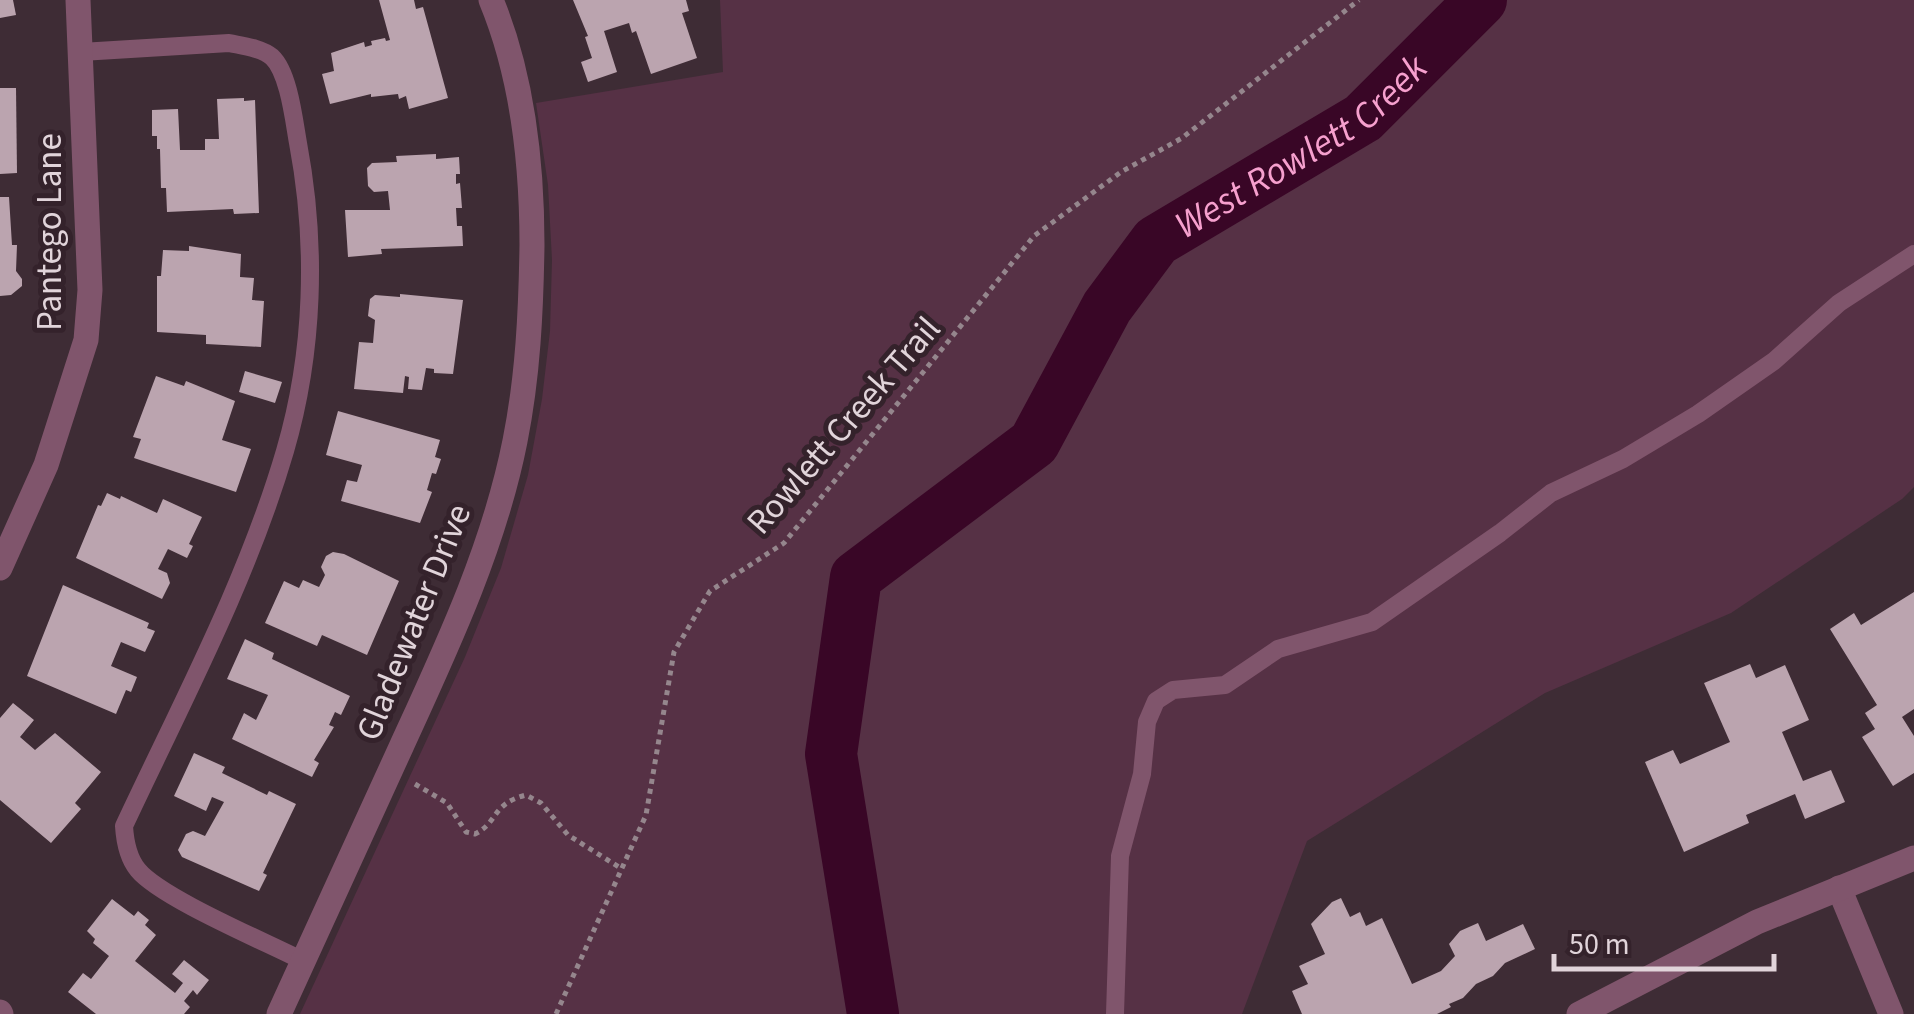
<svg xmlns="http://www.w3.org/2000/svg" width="1914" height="1014" viewBox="0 0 1914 1014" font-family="'Source Sans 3',sans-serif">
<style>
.green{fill:#563145}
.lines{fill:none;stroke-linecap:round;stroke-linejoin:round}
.river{stroke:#390626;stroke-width:52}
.building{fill:#bba4af}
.path{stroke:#95868d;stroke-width:5;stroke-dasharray:5 5;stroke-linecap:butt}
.service{stroke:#80556c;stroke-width:18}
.minor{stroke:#80556c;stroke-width:25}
.labels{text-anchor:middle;stroke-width:10;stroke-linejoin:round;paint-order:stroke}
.street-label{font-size:35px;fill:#e1d4da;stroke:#34222b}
.water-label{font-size:38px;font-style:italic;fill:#f6a0ce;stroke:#34222b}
</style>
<rect width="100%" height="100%" fill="#3e2c35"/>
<path class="green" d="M720 0H1914V487L1902 499 1731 613 1545 693 1307 841 1242 1014H300L465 657 501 568 528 475 542 399 550 331 552 260 548 185 536 103 723 72Z"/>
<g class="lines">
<path class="river" id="s1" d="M873 1014 831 754 856 577 1034 443 1107 307 1156 241 1363 118 1481 0"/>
</g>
<g class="building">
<path d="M0 0H13L16 15 0 18Z"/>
<path d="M379 0H414L416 9 423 7 448 98 409 109 406 96 399 99 398 94 371 97V94L330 104 322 74 334 71 331 53 364 42 365 47 372 45 371 41 385 38 386 41 390 40Z"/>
<path d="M573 0H686L689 11 682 13 697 58 651 74 636 31 632 33 629 23 604 31 617 72 588 82 581 62 592 58 585 37 588 36Z"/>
<path d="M0 88H16L17 173 0 174Z"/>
<path d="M244 98V101L255 100 259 213 234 214 233 209 167 212 166 188H161L160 149H157V136H152V110L178 109 180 150H205V139H219L217 99Z"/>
<path d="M436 154V159L459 157 460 174H456V184L460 183 462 208H456L457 226H462L463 246 381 249 382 254 348 257 345 210H390L388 191 374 192 368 186 367 168 372 163 397 162 396 156Z"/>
<path d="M0 197H9L12 245H17L16 271 22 279V286L11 295 0 296Z"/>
<path d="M189 246 241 254 240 277 254 278 252 300 264 301 261 347 206 344V335L157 332V276H161L163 250 189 251Z"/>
<path d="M400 294 463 300 453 374 434 373V369L426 368 422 390 408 389 409 377 405 376 403 393 354 389 359 342 373 343 375 320 368 316 370 299 375 295 400 297Z"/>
<path d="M245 371 282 382 275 403 239 392Z"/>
<path d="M156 376 184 386 186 381 235 401 222 440 251 449 236 492 134 458 141 439 133 437Z"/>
<path d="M338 411 440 440 435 457 441 459 436 474 432 473 427 490 432 492 420 523 341 501 347 480 357 482 362 465 326 455Z"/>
<path d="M107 493 120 499 121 496 157 513 163 499 202 517 189 544 193 546 187 558 168 549 158 569 167 573 170 583 162 599 76 558 98 505 101 506Z"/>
<path d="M333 552 344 554 399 581 367 655 322 635 317 646 265 623 284 581 299 588 303 580 319 587 325 575 321 567 326 556Z"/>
<path d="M63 585 149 623 147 628 155 631 145 652 121 642 111 666 137 677 131 692 126 690 116 714 27 676Z"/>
<path d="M1914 592V709L1902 717 1914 736V773L1893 786 1862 737 1875 729 1865 713 1877 705 1830 629 1854 613 1861 625Z"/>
<path d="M245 639 274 653 272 659 350 696 341 715 335 712 329 725 334 727 314 760 319 763 312 777 232 739 244 713 256 720 268 695 227 679Z"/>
<path d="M1750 664 1756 678 1785 665 1809 720 1782 732 1803 781 1831 770 1845 802 1805 819 1795 794 1746 815 1749 823 1684 852 1645 762 1673 750 1680 764 1730 742 1704 683Z"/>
<path d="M13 703 34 720 20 737 35 750 55 733 101 772 75 803 81 809 51 843 0 800V718Z"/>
<path d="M194 753 225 767 222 773 267 795 269 791 296 804 263 873 267 875 259 891 182 857 178 850 186 834 193 831 205 836 224 802 212 797 206 811 174 796Z"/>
<path d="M1341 898 1350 917 1360 912 1366 926 1382 918 1412 984 1441 971 1455 956 1449 944 1460 931 1478 923 1486 941 1523 924 1535 949 1505 963 1493 976 1476 984 1463 998 1449 1004 1451 1007 1437 1014H1302L1292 991 1308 984 1299 966 1325 954 1311 924 1332 902Z"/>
<path d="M112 899 134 916 138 911 149 920 145 925 156 935 135 961 175 993 183 983 172 974 184 960 209 980 197 995 193 990 184 1001 190 1007 184 1014H96L68 992 83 973 91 979 109 956 93 943 95 939 87 931Z"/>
</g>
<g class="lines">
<g class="path">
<path d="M415 784 447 803 466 832 475 834C499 822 491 804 526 795L541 803 568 835 622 869"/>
<path d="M556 1014 646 815 674 652 710 591 784 543 1034 236 1121 172 1182 138 1359 0"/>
</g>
<g class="service">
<path d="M81 52 229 43C243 46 261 48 272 57 289 73 294 121 298 143 317 244 314 352 285 451 247 581 181 704 124 826 125 842 128 858 138 870 161 898 266 942 303 961"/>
<path d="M1115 1014 1120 856 1142 774 1147 722 1156 701 1173 690 1225 685 1278 649 1372 622 1500 533 1551 493 1623 459 1698 414 1774 361 1839 303 1914 254"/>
</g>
<g class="minor">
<path d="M0 568 46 465 86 340 90 290 78 0"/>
<path d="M1839 888 1891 1014"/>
<path d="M0 1012 1 1014"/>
<path d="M279 1014C320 924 361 835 402 745 447 647 494 547 515 441 528 376 531 311 532 245 532 162 523 77 491 0"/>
<path d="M1579 1014 1757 922 1914 858"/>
</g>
</g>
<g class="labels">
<g class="street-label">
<text transform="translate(49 232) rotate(-90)" y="12">Pantego Lane</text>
<text transform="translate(843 425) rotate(-49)" y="12">Rowlett Creek Trail</text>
<text transform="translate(413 622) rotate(-68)" y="12">Gladewater Drive</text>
</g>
<g class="water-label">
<text dy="13" stroke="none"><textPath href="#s1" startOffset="1075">West Rowlett Creek</textPath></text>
</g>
</g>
<path d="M1554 954v15h220v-15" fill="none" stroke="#e1d4da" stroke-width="5"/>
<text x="1569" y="954" font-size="30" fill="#e1d4da" stroke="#34222b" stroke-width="8" paint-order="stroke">50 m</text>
</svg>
